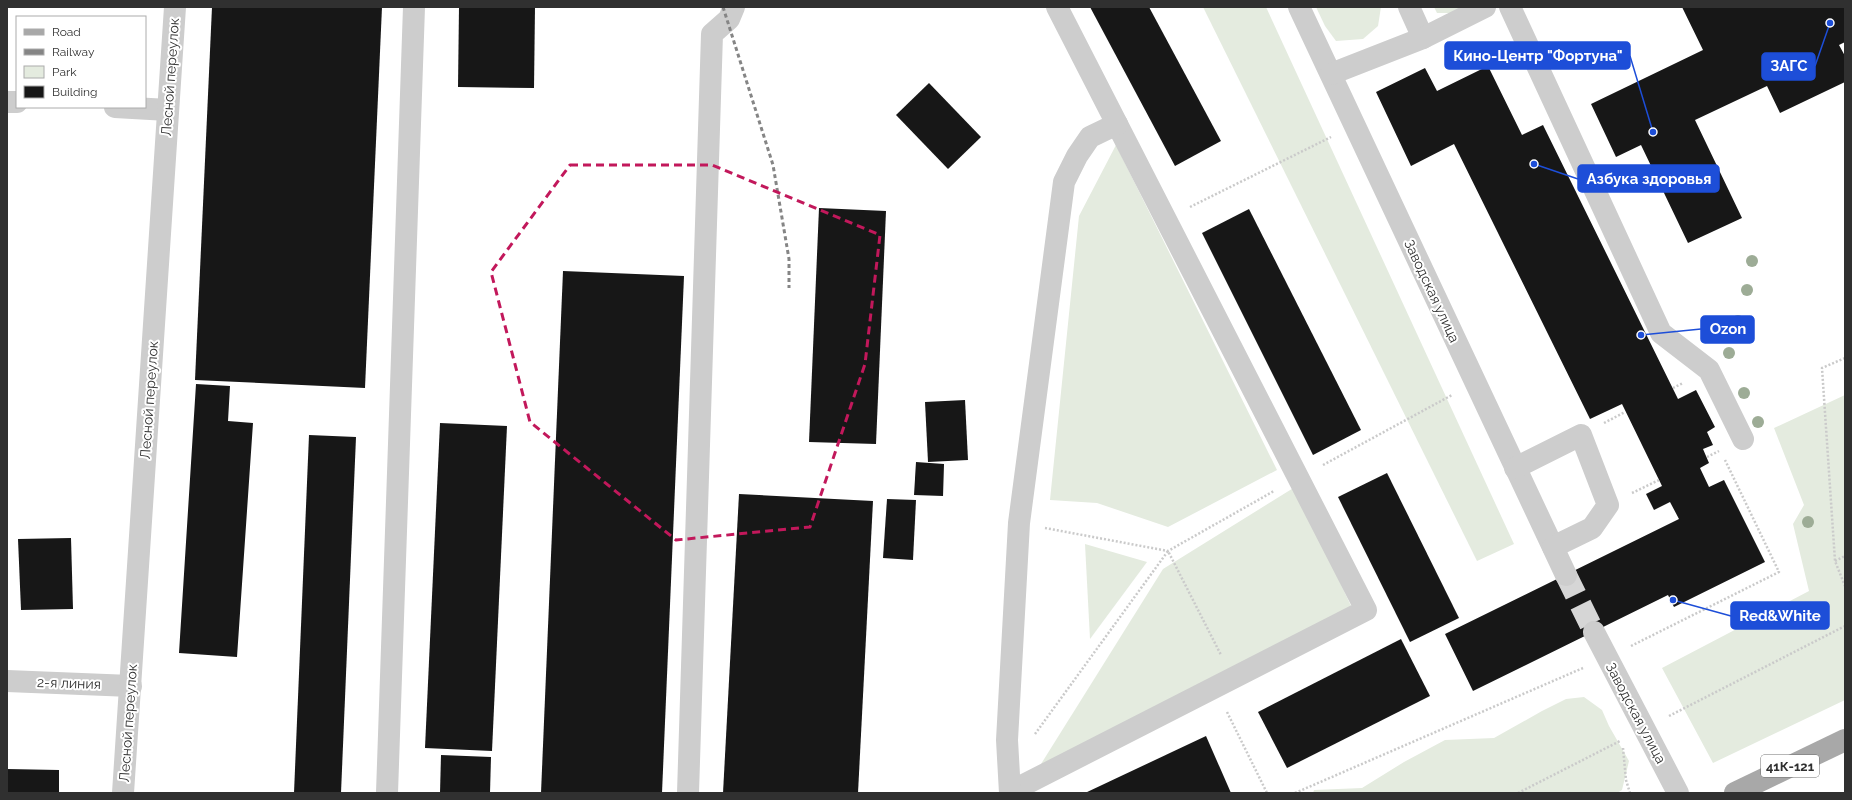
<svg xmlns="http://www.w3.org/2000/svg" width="1852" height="800" viewBox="0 0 1852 800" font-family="Raleway,sans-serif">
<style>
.green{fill:#e4ebdf}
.building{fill:#171717}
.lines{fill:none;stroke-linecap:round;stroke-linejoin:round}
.minor-tunnel{stroke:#d6d6d6;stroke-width:22;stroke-dasharray:22 11;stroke-linecap:butt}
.path{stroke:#cacaca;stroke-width:2.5;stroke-dasharray:2 2;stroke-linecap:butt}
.minor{stroke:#cdcdcd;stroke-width:22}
.major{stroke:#a8a8a8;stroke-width:22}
.rail{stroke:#858585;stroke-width:3;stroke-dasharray:4 3;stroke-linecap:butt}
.tree{fill:#9dac96}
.marked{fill:none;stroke:#c2185b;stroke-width:3;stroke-dasharray:8 5;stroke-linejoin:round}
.labels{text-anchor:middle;stroke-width:4;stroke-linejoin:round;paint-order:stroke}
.shield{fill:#fff;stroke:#6e6e6e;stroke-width:1}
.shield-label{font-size:13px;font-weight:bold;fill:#303030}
.street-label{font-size:14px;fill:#303030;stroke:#fff}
.leader{fill:none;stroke:#1d4ed8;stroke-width:1.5}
.callout-dot{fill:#1d4ed8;stroke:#fff;stroke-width:1.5}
.callout{fill:#1d4ed8;stroke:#1d4ed8;stroke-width:1.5}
.callout-label{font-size:15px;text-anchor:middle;font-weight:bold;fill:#fff}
</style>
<rect width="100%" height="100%" fill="#fff"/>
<g class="green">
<path d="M1203 7H1266L1514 544 1477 561Z"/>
<path d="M1316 7H1381L1378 26 1363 39 1336 41 1325 26Z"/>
<path d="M1434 7H1464L1453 13H1437Z"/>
<path d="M1116 145 1277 470 1168 527 1097 503 1050 500 1079 216Z"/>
<path d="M1845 395V700L1713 763 1662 668 1809 591 1793 524 1804 505 1774 428Z"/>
<path d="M1295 487 1352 608 1036 772 1163 569Z"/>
<path d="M1085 544 1147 562 1090 639Z"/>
<path d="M1584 697 1602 710 1609 726 1629 761 1622 790 1617 793H1313L1314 790 1362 788 1404 762 1445 740 1494 738 1542 711 1566 699Z"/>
</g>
<g class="building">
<path d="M212 7H382L365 388 195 380Z"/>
<path d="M459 7H535L534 88 458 87Z"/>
<path d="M1090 7H1149L1221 141 1175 166Z"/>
<path d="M1682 7H1845V42L1839 45 1845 56V82L1780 113 1767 86 1695 120 1742 218 1688 243 1641 145 1616 157 1591 104 1703 50Z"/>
<path d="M1488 66 1522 135 1543 125 1678 399 1696 390 1715 427 1707 432 1713 445 1703 449 1709 463 1700 468 1709 487 1724 480 1765 562 1674 607 1668 595 1473 691 1445 634 1679 519 1670 502 1654 510 1646 494 1662 486 1622 404 1590 419 1454 144 1411 166 1376 92 1425 68 1437 91Z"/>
<path d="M929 83 981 137 948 169 896 115Z"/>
<path d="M819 208 886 211 876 444 809 442Z"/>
<path d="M1249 209 1361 430 1313 455 1202 233Z"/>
<path d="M563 271 684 276 662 793H541Z"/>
<path d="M196 384 230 386 228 421 253 423 237 657 179 653Z"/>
<path d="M965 400 968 460 928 462 925 402Z"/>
<path d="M440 423 507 426 492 751 425 748Z"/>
<path d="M309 435 356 437 341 793H294Z"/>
<path d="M916 462 944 464 943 496 914 495Z"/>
<path d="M1387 473 1459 618 1410 642 1338 497Z"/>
<path d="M739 494 873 501 858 793H723Z"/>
<path d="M887 499 916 500 913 560 883 558Z"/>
<path d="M71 538 73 609 21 610 18 539Z"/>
<path d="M1401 639 1430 696 1287 768 1258 712Z"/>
<path d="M1206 736 1231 793H1085Z"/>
<path d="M441 755 491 757 490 793H440Z"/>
<path d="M7 769 59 770V793H7Z"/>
</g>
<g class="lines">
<path class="minor-tunnel" d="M1566 575 1594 632"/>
<g class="path">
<path d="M1190 207 1331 137"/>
<path d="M1845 358 1822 368 1835 561 1845 586"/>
<path d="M1673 388 1683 383"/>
<path d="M1604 423 1625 412"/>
<path d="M1707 457 1719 451"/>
<path d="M1323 465 1452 395"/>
<path d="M1632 493 1659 480"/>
<path d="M1045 528 1168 551 1274 491"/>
<path d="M1835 561 1845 556"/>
<path d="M1631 646 1779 572 1725 460"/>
<path d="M1227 712 1267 793"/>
<path d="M1669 716 1845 626"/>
<path d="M1035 734 1168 551 1221 655"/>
<path d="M1623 748 1626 780 1630 793"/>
<path d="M1295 793 1583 668"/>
<path d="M1518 793 1620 741"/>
</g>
<g class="minor">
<path d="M1299 7 1566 575"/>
<path d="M1409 7 1423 38"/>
<path d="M1510 7 1661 333 1709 370 1743 439"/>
<path d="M1331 74 1423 38 1485 7"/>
<path d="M7 102H17"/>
<path d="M115 107 168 110"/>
<path d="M1515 468 1581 435 1608 505 1592 528 1553 547"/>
<path d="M1594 632 1678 793"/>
<path d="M7 681 131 686"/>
<path d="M1010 792 1366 610 1057 7"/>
<path d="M123 793 175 7"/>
<path d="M387 793 414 7"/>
<path d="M688 793 712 34 729 19 734 7"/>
<path d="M1010 793 1007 740 1019 523 1064 182 1077 156 1090 137 1117 124"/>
</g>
<path class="major" d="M1735 793 1845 740"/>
<path class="rail" d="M723 7 773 165 789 259V288"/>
</g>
<g class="tree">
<circle cx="1752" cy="261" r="6"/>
<circle cx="1747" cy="290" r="6"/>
<circle cx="1738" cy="321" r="6"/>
<circle cx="1729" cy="353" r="6"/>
<circle cx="1744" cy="393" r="6"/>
<circle cx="1758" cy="422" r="6"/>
<circle cx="1808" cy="522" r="6"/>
</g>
<path class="marked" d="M570 165H712L880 235 865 364 810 527 676 540 530 422 491 272Z"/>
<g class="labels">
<rect class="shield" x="1761" y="755" width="58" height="22" rx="3"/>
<g class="shield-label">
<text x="1790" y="771">41К-121</text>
</g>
<g class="street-label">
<text transform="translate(170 77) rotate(-86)" y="5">Лесной переулок</text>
<text transform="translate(1432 291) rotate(65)" y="5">Заводская улица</text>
<text transform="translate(149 400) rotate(-86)" y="5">Лесной переулок</text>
<text transform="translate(69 683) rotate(2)" y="5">2-я линия</text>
<text transform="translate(1636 713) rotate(62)" y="5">Заводская улица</text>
<text transform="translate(128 723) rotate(-86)" y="5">Лесной переулок</text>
</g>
</g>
<path class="leader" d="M1653 132L1630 56M1830 23L1815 66M1534 164L1578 179M1641 335L1701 329M1673 600L1731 616"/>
<g class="callout-dot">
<circle cx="1653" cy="132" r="4"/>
<circle cx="1830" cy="23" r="4"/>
<circle cx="1534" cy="164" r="4"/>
<circle cx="1641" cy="335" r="4"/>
<circle cx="1673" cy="600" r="4"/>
</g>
<g class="callout">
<rect x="1445" y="42" width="185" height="27" rx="4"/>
<rect x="1762" y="53" width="53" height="27" rx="4"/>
<rect x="1578" y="165" width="141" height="27" rx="4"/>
<rect x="1701" y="316" width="53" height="27" rx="4"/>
<rect x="1731" y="602" width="98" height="27" rx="4"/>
</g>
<g class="callout-label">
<text x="1538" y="61">Кино-Центр "Фортуна"</text>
<text x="1789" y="71">ЗАГС</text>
<text x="1649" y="184">Азбука здоровья</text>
<text x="1728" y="334">Ozon</text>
<text x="1780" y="621">Red&amp;White</text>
</g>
<rect width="1852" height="800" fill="none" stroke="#303030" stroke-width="16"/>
<rect x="16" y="16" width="130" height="92" fill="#ffffff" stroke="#acacac"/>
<rect x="24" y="29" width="20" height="6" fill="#a8a8a8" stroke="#acacac"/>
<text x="52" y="36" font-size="12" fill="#303030">Road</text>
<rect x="24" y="49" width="20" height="6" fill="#858585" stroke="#acacac"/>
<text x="52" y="56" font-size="12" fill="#303030">Railway</text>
<rect x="24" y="66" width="20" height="12" fill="#e4ebdf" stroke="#acacac"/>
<text x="52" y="76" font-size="12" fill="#303030">Park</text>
<rect x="24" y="86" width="20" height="12" fill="#171717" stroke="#acacac"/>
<text x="52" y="96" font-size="12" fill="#303030">Building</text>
</svg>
